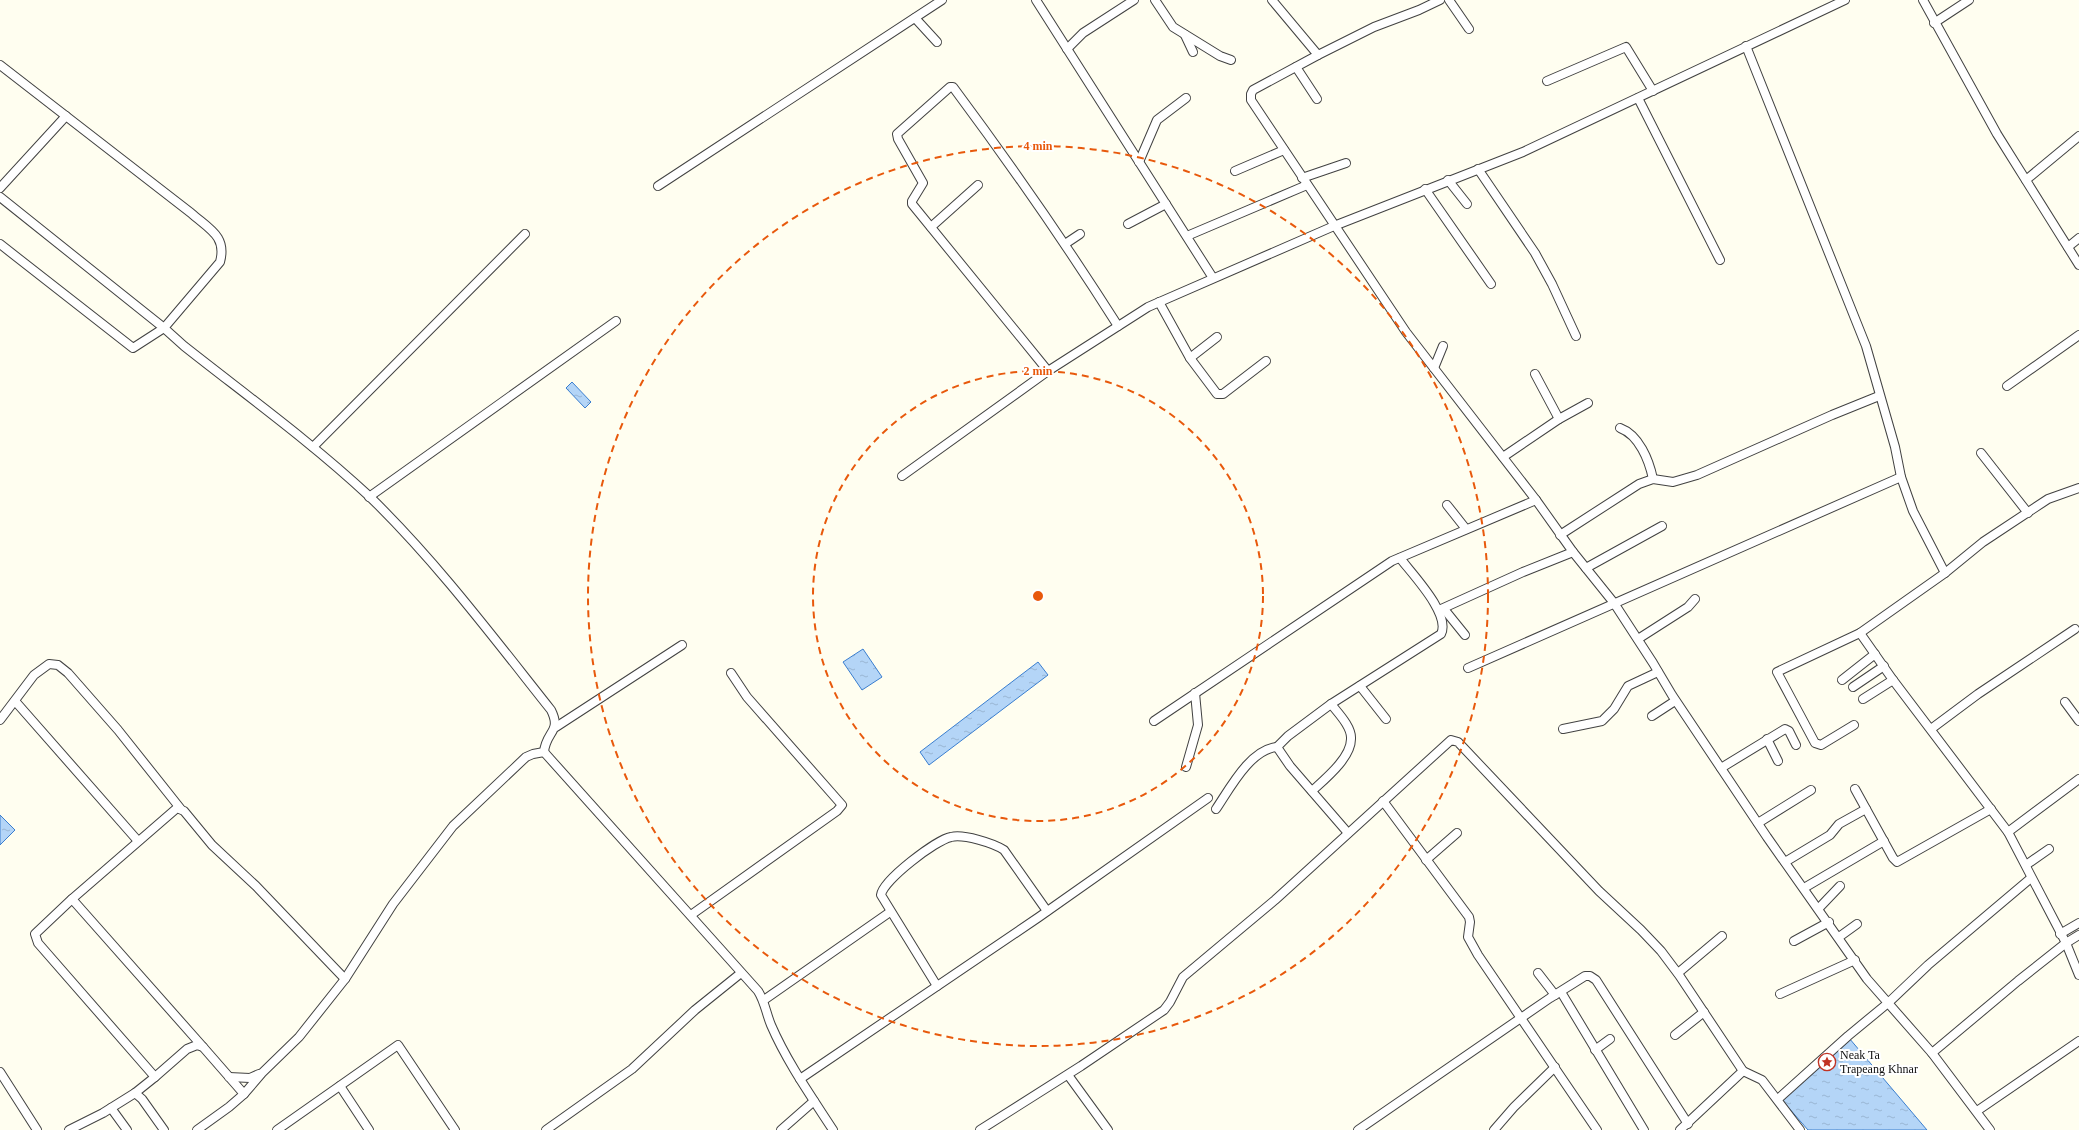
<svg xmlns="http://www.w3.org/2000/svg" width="2079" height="1130" viewBox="0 0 2079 1130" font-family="Georgia,serif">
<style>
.water{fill:url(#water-ripples);stroke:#3a7ecf}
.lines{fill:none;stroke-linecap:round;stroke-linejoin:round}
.street-casing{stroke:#424242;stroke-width:10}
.street{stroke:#fff;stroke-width:8}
.ring{fill:none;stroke:#e8590c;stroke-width:2;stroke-dasharray:7 5}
.labels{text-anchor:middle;stroke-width:4;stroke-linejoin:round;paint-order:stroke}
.poi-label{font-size:12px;fill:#0f0f0f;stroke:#fff;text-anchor:start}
.centre{fill:#e8590c;stroke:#fff;stroke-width:2}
.ring-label{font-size:12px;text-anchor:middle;font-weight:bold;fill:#e8590c;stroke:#fff;stroke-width:4;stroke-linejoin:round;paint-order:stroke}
</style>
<defs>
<pattern id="water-ripples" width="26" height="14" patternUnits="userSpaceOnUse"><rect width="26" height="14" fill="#b4d5f7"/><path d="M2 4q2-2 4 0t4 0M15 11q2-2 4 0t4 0" fill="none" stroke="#9ab6d3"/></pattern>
</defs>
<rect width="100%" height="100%" fill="#fffef0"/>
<g class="water">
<path d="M572 382 591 402 585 408 566 388Z"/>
<path d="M863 649 882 677 862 690 843 662Z"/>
<path d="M1038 662 1048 675 929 765 920 752Z"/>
<path d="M0 815 15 830 0 845Z"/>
<path d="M1849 1038 1927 1130H1808L1781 1099Z"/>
</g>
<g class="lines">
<defs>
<g id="street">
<path d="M1036 0 1213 278"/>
<path d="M1155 0 1173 27 1220 56 1231 60"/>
<path d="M1272 0 1318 55 1253 90 1251 94V100L1406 332 1536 500 1573 552 1614 603 1653 663 1672 695 1767 837 1867 979 1932 1053 1990 1130"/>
<path d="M1449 0 1469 29"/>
<path d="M1923 0 1997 134 2079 265"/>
<path d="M915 18 937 42"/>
<path d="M1934 23 1969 0"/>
<path d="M1185 35 1193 52"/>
<path d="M1746 46 1866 346 1895 447 1901 477 1913 511 1945 573"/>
<path d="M1067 49 1083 33 1134 0"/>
<path d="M1318 55 1374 27 1419 10 1440 0"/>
<path d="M0 65 191 213C209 229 227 236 220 262L164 328 184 346C246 395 311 442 369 496 436 561 493 637 551 710 562 732 546 731 544 752"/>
<path d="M1296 67 1317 99"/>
<path d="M1547 81 1626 47 1653 91"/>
<path d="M1638 98 1720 260"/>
<path d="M1139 162 1157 120 1186 98"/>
<path d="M1478 169 1535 253 1552 284 1576 336"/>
<path d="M1235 171 1284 150"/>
<path d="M1302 178 1346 163"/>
<path d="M1448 180 1467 204"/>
<path d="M2026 180 2079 136"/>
<path d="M658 186 942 0"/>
<path d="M0 188 66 116"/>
<path d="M1425 189 1491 284"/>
<path d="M0 197 164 328 133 348 0 244"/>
<path d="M1128 224 1166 204"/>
<path d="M931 227 978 185"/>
<path d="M1187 236 1307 185"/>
<path d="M1065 244 1080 234"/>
<path d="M2068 247 2079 238"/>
<path d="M1159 302 1190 358 1217 394H1223L1266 361"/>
<path d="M1190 358 1217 337"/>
<path d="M1434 368 1443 346"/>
<path d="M1048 371 912 204V201L923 183 898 139 897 134 950 87H953C1011 165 1066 244 1118 326"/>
<path d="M1535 374 1559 419"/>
<path d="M2007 386 2079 335"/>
<path d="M1620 428C1639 435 1649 460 1653 479"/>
<path d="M313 447 525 234"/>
<path d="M1981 453 2028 513"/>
<path d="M1503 457 1559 419 1588 403"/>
<path d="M902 476 1048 371 1148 307 1334 226 1523 152 1845 0"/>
<path d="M369 497 616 321"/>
<path d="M1447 505 1466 529"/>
<path d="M1560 535 1639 484 1653 479 1673 482 1697 475 1832 415 1879 396"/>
<path d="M1586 568 1662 526"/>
<path d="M1444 609 1465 635"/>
<path d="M1439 610 1523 572 1573 552"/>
<path d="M1860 633 1893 680 2008 832 2066 943 2079 975"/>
<path d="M1638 639 1688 607 1695 599"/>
<path d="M1468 668 1901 477"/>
<path d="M1842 680 1875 654"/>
<path d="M1360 686 1386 719"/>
<path d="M1853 687 1884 666"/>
<path d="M1863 699 1893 680"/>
<path d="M15 701 138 841"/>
<path d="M2065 702 2079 721"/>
<path d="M1652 716 1675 701"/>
<path d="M0 720 34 675 49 664 58 665 68 673 118 730 180 808"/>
<path d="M1154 721 1392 561 1536 500"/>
<path d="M1854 725 1821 745 1815 743 1777 672 1860 633 1945 573 1983 542 2048 499 2079 488"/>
<path d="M556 727 682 645"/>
<path d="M1563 729 1602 721 1614 709 1628 686 1658 672"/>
<path d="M1931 729 1978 694 2075 629"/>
<path d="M1767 739 1778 761"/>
<path d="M544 752 758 991C765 1002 766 1013 771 1025 787 1062 811 1096 833 1130"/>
<path d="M1186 767 1198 725 1195 693"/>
<path d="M1721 768 1785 729 1789 731 1796 745"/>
<path d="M1855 789 1893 858 1897 862 1991 809"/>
<path d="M1312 791C1325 779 1351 758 1351 739 1352 727 1338 713 1331 704"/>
<path d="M1383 801 1469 917 1470 922 1468 937 1478 955 1597 1130"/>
<path d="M1216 809C1229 790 1250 749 1277 747"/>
<path d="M1758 823 1811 790"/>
<path d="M2008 832 2079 779"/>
<path d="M1348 833 1290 766 1277 747 1288 736 1331 704 1441 634C1451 614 1412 574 1400 558"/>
<path d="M1426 860 1457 833"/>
<path d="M1785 862 1830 835 1839 824 1866 809"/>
<path d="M2026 865 2049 849"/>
<path d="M1804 888 1884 841"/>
<path d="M72 899 203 1047"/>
<path d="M1819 908 1840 886"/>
<path d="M691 915 837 811 842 805 747 697 731 673"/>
<path d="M2060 934 2079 923"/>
<path d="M1839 937 1857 924"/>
<path d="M1794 941 1829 922"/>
<path d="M1538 973 1555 995"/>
<path d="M1678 973 1722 936"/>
<path d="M937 986 881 895C883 880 936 840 951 837 964 834 993 843 1004 850L1047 911"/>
<path d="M1561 992 1644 1130"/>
<path d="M1780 994 1855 960"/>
<path d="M764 1000 890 912"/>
<path d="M1675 1035 1704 1012"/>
<path d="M1595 1050 1610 1039"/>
<path d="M1932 1053 2018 981 2066 943 2079 935"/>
<path d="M0 1072 37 1130"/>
<path d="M1068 1075 1108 1130"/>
<path d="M155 1077 38 943 35 934 72 899 177 808 184 811 212 845 256 886 345 979"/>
<path d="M229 1077 250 1078 259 1074"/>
<path d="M800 1079 1039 917 1208 798"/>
<path d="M340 1086 369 1130"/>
<path d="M135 1093 155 1077 187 1049 197 1045 203 1047 244 1094"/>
<path d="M1778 1099 1848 1036 1888 1003 1928 965 2031 878"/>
<path d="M111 1108 127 1130"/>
<path d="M1977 1111 2079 1041"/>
<path d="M69 1130 103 1113 135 1093 142 1099 164 1130"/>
<path d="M197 1130 229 1107 244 1094 262 1073 299 1037 345 979 393 904 453 826 526 757 533 754 544 752"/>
<path d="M277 1130 398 1045 455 1130"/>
<path d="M546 1130 632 1069 695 1010 741 973"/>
<path d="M781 1130 814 1101"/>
<path d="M980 1130 1081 1066 1164 1010 1170 1002 1183 977 1275 900 1451 740 1458 742 1599 891 1641 930 1661 951 1679 975 1743 1071 1762 1080 1800 1130"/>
<path d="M1358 1130 1550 998 1585 976H1590L1596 980 1688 1124"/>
<path d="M1494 1130 1514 1107 1555 1067"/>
<path d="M1680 1130 1743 1071"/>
</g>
</defs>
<use href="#street" class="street-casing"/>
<use href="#street" class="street"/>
</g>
<g class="ring">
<circle cx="1038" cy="596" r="225"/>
<circle cx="1038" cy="596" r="450"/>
</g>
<defs>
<symbol id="sight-ring" viewBox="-11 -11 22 22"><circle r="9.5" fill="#fff" stroke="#c13324" stroke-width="1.5"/><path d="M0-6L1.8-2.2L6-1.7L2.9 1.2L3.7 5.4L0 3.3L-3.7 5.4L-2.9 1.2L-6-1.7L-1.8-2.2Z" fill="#c13324"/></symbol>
</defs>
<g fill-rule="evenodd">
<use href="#sight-ring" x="1817" y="1052" width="20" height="20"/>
</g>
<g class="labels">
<g class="poi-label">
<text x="1840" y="1059">Neak Ta<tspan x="1840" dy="14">Trapeang Khnar</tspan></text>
</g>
</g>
<circle cx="1038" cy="596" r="6" class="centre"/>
<g class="ring-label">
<text x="1038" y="150">4 min</text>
<text x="1038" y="375">2 min</text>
</g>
</svg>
